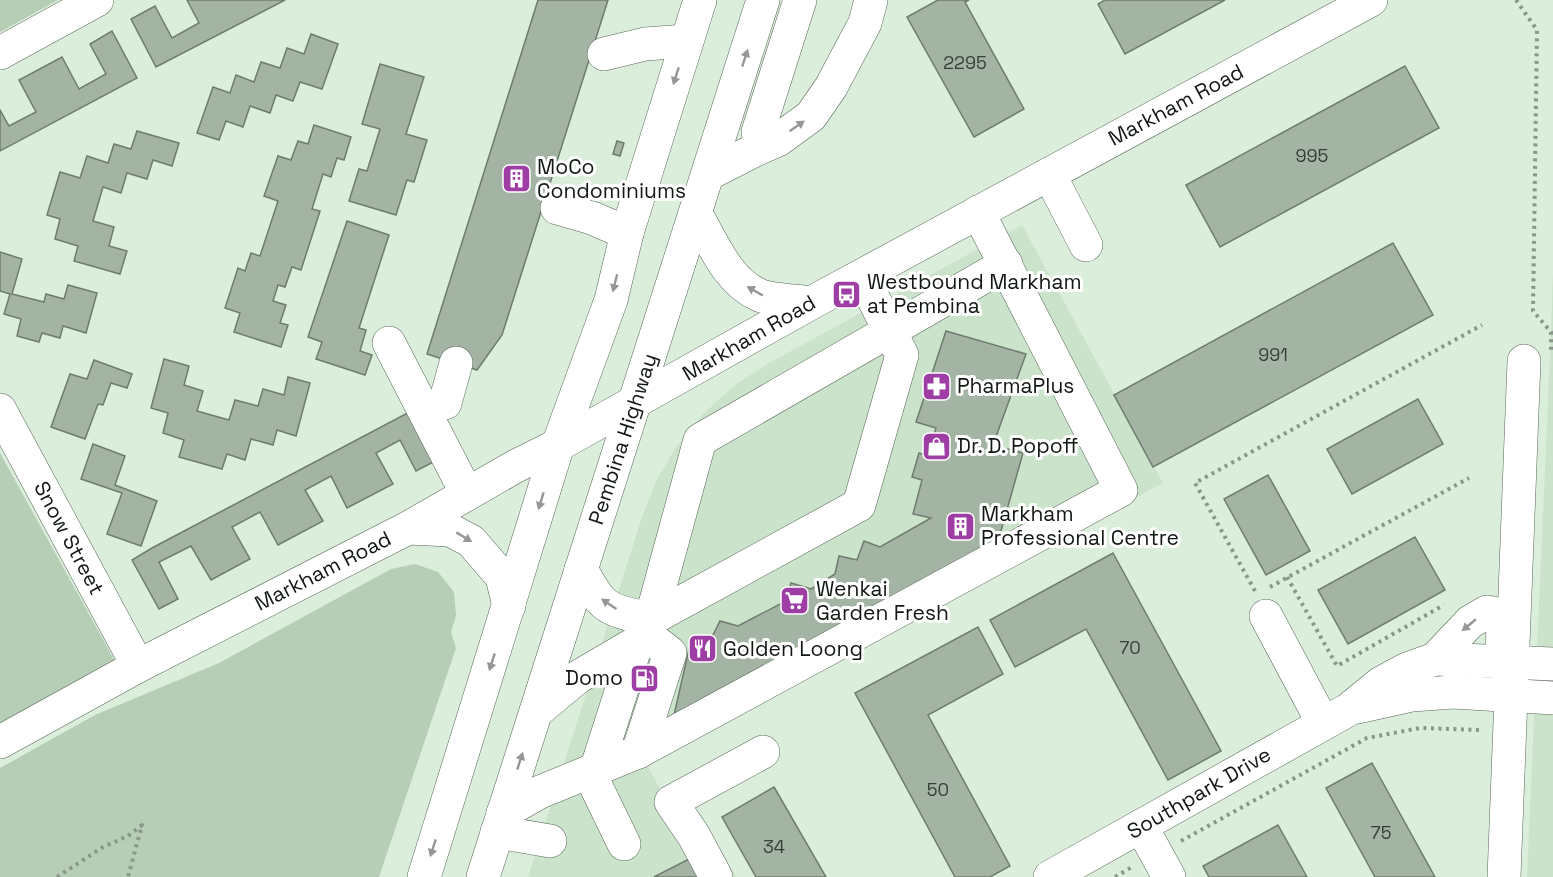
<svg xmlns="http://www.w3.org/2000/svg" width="1553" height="877" viewBox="0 0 1553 877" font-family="'Space Grotesk',sans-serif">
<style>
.built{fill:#cbe3cb}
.green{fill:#b6ceb6}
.building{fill:#a4b4a4;stroke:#6d7c6d;stroke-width:1.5}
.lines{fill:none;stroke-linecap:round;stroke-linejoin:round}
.minor-casing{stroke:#586758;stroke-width:34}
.major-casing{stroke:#586758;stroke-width:34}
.path{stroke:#899689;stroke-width:4;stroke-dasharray:3 4.5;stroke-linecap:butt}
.minor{stroke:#fff;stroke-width:33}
.major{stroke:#fff;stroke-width:33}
.oneway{fill:#949794}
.labels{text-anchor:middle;stroke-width:6;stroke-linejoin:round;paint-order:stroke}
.number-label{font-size:18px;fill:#363e36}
.street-label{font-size:21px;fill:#111711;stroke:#fff}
.poi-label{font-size:21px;fill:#111711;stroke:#fff;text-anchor:start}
</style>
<rect width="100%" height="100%" fill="#dbeddb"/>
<g class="built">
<path d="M1022 225 1163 483 647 765 680 825 701 814 736 877H528L641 520 656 481 677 446 703 414 735 385 769 363Z"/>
<path d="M1553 270V877H1527L1551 332Z"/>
</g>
<g class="green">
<path d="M0 0H58L0 32Z"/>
<path d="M0 453 116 663 0 726Z"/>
<path d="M415 564 438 572 454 592 456 616 451 632 456 648 379 877H0V768L95 715 219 663 391 569Z"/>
</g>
<g class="building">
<path d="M187 0H285L156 67 131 19 155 6 172 38 199 23Z"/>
<path d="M538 0H608L502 335 477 370 427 354Z"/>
<path d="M938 0H969L965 2 1024 109 974 137 907 17Z"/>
<path d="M1105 0H1225L1125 54 1098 4Z"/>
<path d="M112 31 137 78 0 151V110L9 126 36 112 19 80 62 57 79 89 106 74 90 44Z"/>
<path d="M311 34 338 44 322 89 300 82 293 101 276 95 270 113 250 106 243 127 226 121 219 140 197 133 213 87 230 93 236 75 254 82 261 62 280 68 287 48 304 54Z"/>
<path d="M380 64 424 77 406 134 427 140 414 182 407 180 396 215 349 201 359 169 367 171 380 129 362 124Z"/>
<path d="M1405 66 1439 128 1220 247 1186 185Z"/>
<path d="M314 125 351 137 344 160 337 158 331 177 323 174 312 209 320 211 301 270 292 267 285 287 278 285 273 301 286 305 280 323 288 325 281 347 234 332 240 313 225 308 238 268 245 271 251 253 260 256 278 201 264 196 278 156 291 160 298 141 308 144Z"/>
<path d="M137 131 179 143 172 166 153 160 147 179 127 173 121 193 103 187 93 221 114 227 109 246 127 251 120 274 74 261 78 246 55 239 60 219 47 215 60 172 80 178 87 156 108 163 114 144 131 149Z"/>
<path d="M617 141 624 143 620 156 613 154Z"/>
<path d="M347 221 389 235 359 328 366 330 360 351 372 355 365 375 316 359 322 342 308 337Z"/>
<path d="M1393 243 1433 315 1153 467 1114 395Z"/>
<path d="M0 252 22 259 12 294 44 302 46 294 64 299 68 285 97 293 86 333 63 326 60 338 42 333 39 342 17 336 21 319 4 314 10 294 0 291Z"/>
<path d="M946 331 1026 354 993 445 1023 453 999 538 986 534 979 557 674 715 689 649 710 641 720 621 738 626 786 601 791 583 811 589 835 574 839 556 857 560 864 541 880 547 931 518 913 514 922 480 912 477 919 453 928 456 936 428 916 422Z"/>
<path d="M164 359 189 366 184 385 203 391 197 411 229 420 235 400 258 406 263 389 284 395 288 377 310 383 296 436 277 430 273 445 251 439 245 460 227 454 222 469 179 457 184 440 163 433 168 413 151 408Z"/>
<path d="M94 360 132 374 127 388 111 383 103 405 98 404 85 439 51 427 70 374 87 379Z"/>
<path d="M1418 399 1443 444 1352 494 1327 449Z"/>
<path d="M417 408 443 457 416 471 400 440 376 453 393 484 347 508 331 476 305 490 323 521 278 545 260 512 232 527 250 559 211 580 191 546 159 562 178 599 159 609 132 560 152 548Z"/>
<path d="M93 444 125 456 115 485 157 501 141 546 107 534 122 493 81 479Z"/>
<path d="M1268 475 1310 551 1266 575 1224 499Z"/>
<path d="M1415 537 1445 590 1348 644 1318 590Z"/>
<path d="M1113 553 1221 751 1168 780 1086 629 1015 667 990 620Z"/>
<path d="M978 627 1003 674 928 715 1010 866 990 877H955L855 693Z"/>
<path d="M1372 763 1435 877H1375L1326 788Z"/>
<path d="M774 787 826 877H756L722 817Z"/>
<path d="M1278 825 1307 877H1209L1203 866Z"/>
<path d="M689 859 698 877H654Z"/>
</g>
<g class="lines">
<defs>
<g id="minor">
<path d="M0 53 97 0"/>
<path d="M604 54 645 44 687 41"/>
<path d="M758 132 800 0"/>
<path d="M708 174 753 151 778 140 811 116 831 87 865 23 871 0"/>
<path d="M1049 174 1086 245"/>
<path d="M557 208 592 218 627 233"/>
<path d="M389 343 467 494"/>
<path d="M445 403 456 363"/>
<path d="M0 410 138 666"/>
<path d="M581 569C588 581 595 596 605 604 616 613 638 616 651 619L859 505 902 355 862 276"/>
<path d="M1266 616 1323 723"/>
<path d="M649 632 651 619 700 440 1006 264"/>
<path d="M1435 659 1470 622 1487 612 1497 614C1504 626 1503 638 1502 652"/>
<path d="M1358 707 1412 695 1453 692 1553 698"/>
<path d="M536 712 578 677 648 636"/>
<path d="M0 742 138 666 408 528 516 466 558 445 811 303 1371 0"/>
<path d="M638 752 670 653 648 636"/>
<path d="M596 770 637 642"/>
<path d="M589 772 624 844"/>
<path d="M503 813 540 792 638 752 1121 490 978 212"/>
<path d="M1141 826 1169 877"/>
<path d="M497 832 550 841"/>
<path d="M716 877 694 836 671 802 763 752"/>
<path d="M1050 877 1348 710 1381 683 1407 669 1435 659 1553 664"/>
<path d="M1504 877 1524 361"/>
</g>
<g id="major">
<path d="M696 214C713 243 727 281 759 295 769 300 799 301 811 303"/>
<path d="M408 528 450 530 471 541 502 577 509 606"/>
<path d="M424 877 558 445 611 300 627 233 700 0"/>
<path d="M483 877 763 0"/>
</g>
</defs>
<use href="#minor" class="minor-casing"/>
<use href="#major" class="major-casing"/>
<g class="path">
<path d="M1516 0 1537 30 1533 311 1551 332V352"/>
<path d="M1287 577 1337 666 1444 605"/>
<path d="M1270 587 1469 478"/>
<path d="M1255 591 1195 483 1482 325"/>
<path d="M1181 841 1367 738 1420 728 1482 730"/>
<path d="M57 877 103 847 128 836 142 825 128 877"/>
<path d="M1115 877 1132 867"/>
</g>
<use href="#minor" class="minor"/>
<use href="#major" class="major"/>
</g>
<defs><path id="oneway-solid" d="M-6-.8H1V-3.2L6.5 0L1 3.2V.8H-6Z" transform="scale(1.5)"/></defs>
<g class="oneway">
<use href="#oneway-solid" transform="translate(745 58) rotate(-72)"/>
<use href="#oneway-solid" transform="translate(676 76) rotate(108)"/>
<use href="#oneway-solid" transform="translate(797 126) rotate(-35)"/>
<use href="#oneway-solid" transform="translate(615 283) rotate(104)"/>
<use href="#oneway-solid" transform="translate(755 291) rotate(-150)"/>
<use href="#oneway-solid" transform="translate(541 501) rotate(107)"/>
<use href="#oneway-solid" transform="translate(464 537) rotate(31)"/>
<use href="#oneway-solid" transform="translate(609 604) rotate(-146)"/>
<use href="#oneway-solid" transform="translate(1469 625) rotate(140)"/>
<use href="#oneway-solid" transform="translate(492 662) rotate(108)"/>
<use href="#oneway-solid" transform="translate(520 761) rotate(-72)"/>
<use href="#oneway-solid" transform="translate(433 848) rotate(108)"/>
</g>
<defs>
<symbol id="building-square" viewBox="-11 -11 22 22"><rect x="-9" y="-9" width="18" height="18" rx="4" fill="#9e3da4" stroke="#fff"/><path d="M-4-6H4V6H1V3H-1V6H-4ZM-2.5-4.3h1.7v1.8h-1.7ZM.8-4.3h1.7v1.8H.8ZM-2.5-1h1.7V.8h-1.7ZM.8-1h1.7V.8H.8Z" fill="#fff"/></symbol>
<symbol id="bus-square" viewBox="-11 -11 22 22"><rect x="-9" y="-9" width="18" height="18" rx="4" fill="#9e3da4" stroke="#fff"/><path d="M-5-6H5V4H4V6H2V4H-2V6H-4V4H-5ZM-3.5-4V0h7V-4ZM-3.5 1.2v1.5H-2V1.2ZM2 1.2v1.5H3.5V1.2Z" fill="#fff"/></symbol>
<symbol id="pharmacy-square" viewBox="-11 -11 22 22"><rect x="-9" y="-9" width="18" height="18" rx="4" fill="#9e3da4" stroke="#fff"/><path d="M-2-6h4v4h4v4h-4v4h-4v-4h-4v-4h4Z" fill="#fff"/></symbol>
<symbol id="shop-square" viewBox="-11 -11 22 22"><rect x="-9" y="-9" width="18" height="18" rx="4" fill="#9e3da4" stroke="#fff"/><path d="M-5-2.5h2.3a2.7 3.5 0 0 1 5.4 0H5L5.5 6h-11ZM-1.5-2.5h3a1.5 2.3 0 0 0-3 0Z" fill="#fff"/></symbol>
<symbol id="supermarket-square" viewBox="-11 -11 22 22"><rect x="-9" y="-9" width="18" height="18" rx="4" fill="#9e3da4" stroke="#fff"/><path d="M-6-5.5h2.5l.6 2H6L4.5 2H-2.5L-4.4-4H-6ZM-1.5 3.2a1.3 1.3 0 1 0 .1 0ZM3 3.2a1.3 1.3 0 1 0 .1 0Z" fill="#fff"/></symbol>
<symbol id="restaurant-square" viewBox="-11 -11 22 22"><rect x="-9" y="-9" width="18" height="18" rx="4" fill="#9e3da4" stroke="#fff"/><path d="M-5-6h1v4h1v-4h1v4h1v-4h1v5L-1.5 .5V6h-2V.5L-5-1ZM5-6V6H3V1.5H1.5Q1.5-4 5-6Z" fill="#fff"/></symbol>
<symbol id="fuel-square" viewBox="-11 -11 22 22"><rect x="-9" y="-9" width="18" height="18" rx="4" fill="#9e3da4" stroke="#fff"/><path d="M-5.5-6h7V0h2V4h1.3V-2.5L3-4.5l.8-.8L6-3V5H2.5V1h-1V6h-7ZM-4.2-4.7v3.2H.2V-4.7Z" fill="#fff"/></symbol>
</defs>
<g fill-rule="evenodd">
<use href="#building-square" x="500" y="162" width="33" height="33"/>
<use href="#bus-square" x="830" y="278" width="33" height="33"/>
<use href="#pharmacy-square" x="920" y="370" width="33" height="33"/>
<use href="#shop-square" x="920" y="430" width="33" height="33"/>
<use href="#building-square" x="944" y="510" width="33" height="33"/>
<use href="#supermarket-square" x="778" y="584" width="33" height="33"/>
<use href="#restaurant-square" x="686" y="632" width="33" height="33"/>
<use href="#fuel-square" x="628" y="662" width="33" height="33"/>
</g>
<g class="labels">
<g class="number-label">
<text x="965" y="69">2295</text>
<text x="1312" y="162">995</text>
<text x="1273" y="361">991</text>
<text x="1130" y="654">70</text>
<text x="938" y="796">50</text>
<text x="1381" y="839">75</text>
<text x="774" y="853">34</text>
</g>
<g class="street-label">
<text transform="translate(1176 105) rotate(-28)" y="7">Markham Road</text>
<text transform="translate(749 338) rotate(-30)" y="7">Markham Road</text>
<text transform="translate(623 439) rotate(-72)" y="7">Pembina Highway</text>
<text transform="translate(69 538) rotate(62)" y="7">Snow Street</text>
<text transform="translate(323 571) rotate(-27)" y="7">Markham Road</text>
<text transform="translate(1199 793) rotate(-30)" y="7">Southpark Drive</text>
</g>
<g class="poi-label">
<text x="537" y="174">MoCo<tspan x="537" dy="24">Condominiums</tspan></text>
<text x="867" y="289">Westbound Markham<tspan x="867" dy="24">at Pembina</tspan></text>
<text x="957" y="393">PharmaPlus</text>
<text x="957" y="453">Dr. D. Popoff</text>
<text x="981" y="521">Markham<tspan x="981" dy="24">Professional Centre</tspan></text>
<text x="816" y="596">Wenkai<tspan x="816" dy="24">Garden Fresh</tspan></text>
<text x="723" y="656">Golden Loong</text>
<text x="623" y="685" text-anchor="end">Domo</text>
</g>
</g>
</svg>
